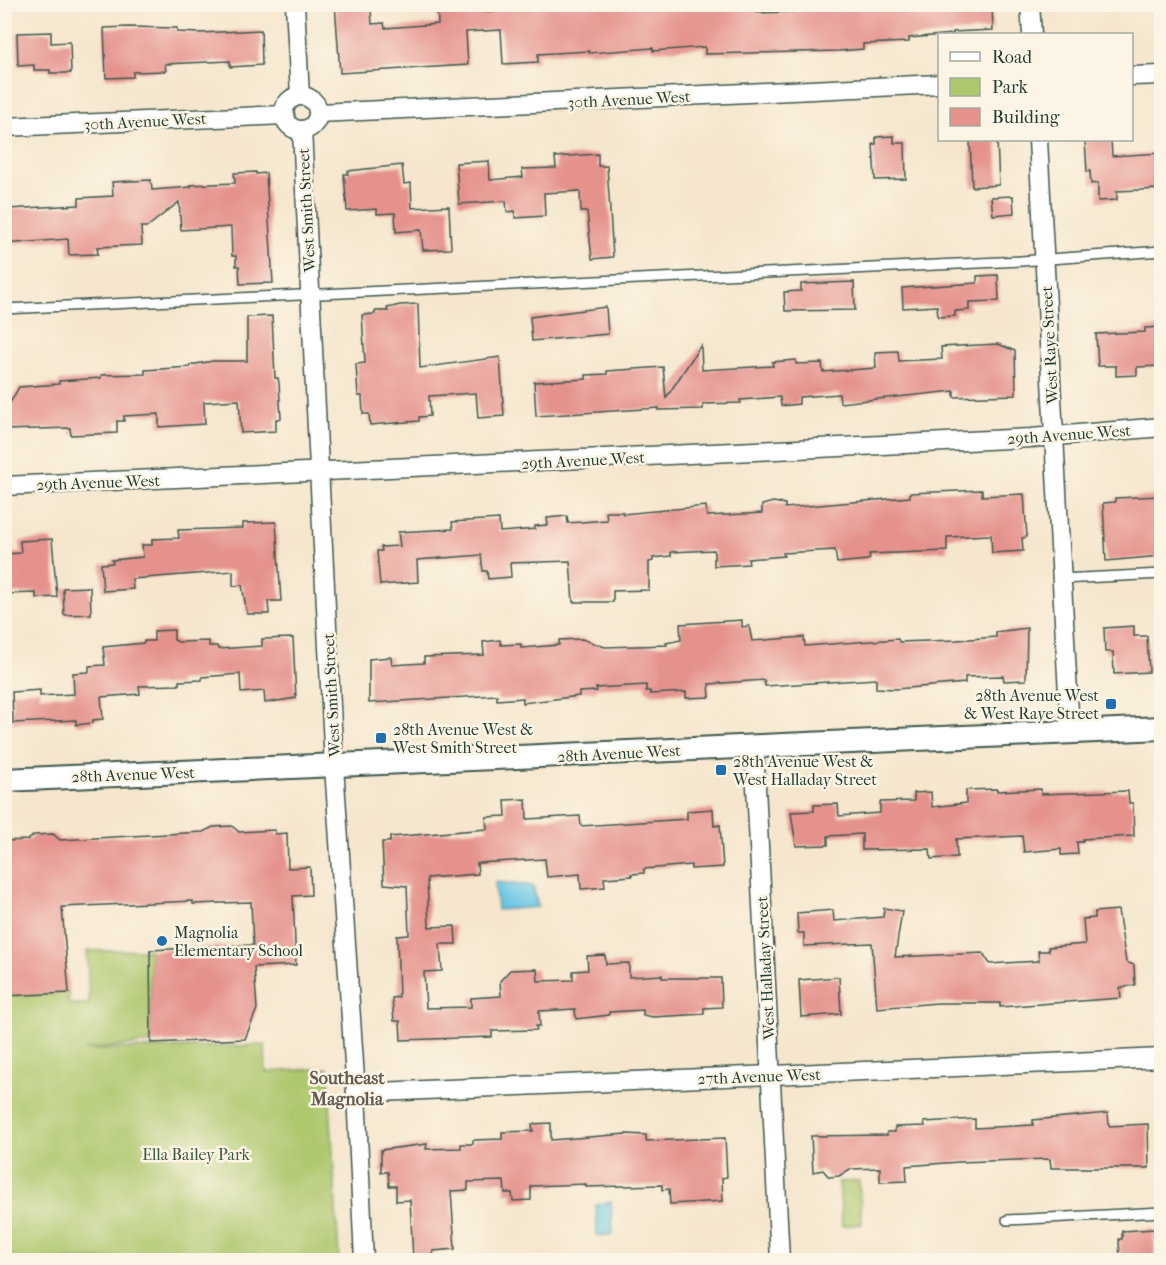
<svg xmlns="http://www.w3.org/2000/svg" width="1166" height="1265" viewBox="0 0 1166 1265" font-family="'IM FELL French Canon',serif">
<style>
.green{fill:#aec86e;stroke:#668251;stroke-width:1.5}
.water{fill:#67c6e5;stroke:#43828c;stroke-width:1.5}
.building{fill:#e5928d}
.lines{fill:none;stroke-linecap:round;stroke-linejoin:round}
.service-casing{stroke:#3f564b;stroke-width:12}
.minor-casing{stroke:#3f564b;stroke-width:21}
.tertiary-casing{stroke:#3f564b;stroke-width:26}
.service{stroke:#fff;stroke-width:9}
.minor{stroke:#fff;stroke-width:18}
.tertiary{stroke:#fff;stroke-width:22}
.poi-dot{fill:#1f6fb2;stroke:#fcf5e5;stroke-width:2}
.labels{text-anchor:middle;stroke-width:5;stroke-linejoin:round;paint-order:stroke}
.street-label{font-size:16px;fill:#1f3d34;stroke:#fcf5e5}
.poi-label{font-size:16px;fill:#1f3d34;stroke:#fcf5e5;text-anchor:start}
.park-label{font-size:16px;fill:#3c5940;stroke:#fcf5e5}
.neighbourhood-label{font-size:18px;font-weight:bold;fill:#645b53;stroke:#fcf5e5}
</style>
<rect width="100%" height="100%" fill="#fcf5e5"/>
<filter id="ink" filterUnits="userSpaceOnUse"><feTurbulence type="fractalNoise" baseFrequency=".0167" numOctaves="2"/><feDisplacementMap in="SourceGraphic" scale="12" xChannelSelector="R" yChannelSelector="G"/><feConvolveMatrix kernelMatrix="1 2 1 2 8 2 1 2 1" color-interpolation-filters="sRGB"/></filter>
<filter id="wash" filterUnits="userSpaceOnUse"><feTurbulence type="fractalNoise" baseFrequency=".008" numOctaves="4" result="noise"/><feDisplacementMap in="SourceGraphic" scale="24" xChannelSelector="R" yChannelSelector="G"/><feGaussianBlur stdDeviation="1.35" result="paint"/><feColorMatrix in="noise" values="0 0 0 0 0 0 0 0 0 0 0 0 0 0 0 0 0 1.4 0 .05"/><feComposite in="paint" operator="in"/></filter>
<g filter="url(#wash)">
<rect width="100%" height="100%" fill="#f5e6cd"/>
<g class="green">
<path d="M150 950 151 1043 84 1050 265 1045 266 1072 328 1068 339 1260H5L4 996 69 993 68 1004H89L87 951Z"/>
<path d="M859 1181 862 1224 842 1226 839 1182Z"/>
</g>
<g class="water">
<path d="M495 882 533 886 538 907 497 910Z"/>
<path d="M611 1202 613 1234 597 1236 596 1205Z"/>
</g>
<g id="blocks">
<g class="building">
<path d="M335 4H368V10L371 9 372 24 384 23 385 28 438 24 437 4H458L459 12 500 11V4H683V8L756 4 757 13 793 12V4H992L993 30 953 32V34L909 38V42L863 44V49L839 51 705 54V47L653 51V48L589 53V51L538 54V62L503 64 501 30 466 32 468 65 340 73Z"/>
<path d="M129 27 177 28V32L200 33 261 30 262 65 230 67V61L165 64 166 71 133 72V77L106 78 104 28Z"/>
<path d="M51 32V43L70 42 71 73H50V70H34V65L18 66 17 33Z"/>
<path d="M894 136V143H905L906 179 875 180 873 144H876V137Z"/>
<path d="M970 140H997L999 185 972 187Z"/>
<path d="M1085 140H1111L1112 156 1161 153V189L1117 191V200L1098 201V183L1091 184 1090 171 1087 172Z"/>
<path d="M598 154V166H607L613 257 592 259 587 212H581L580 191 544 193 545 216 515 218V211L507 212 506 201 459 204 456 163 489 161 490 180 523 177 522 169 556 168 555 157Z"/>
<path d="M402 165 404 184 411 183 412 208 449 206 451 249 423 250 421 230 396 232 395 213 377 214V209L347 211 344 174H348V171Z"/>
<path d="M256 172V174L266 173 273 283 240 284 239 266H236V256H232L231 227 181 230 179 202 147 227H141L142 245 97 247 98 254 69 255 68 239 4 244V217L8 215V209L79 205V198L113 196 112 182 151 180 152 190 191 187 190 185 235 183 234 173Z"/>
<path d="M1013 196 1014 213 993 215 991 197Z"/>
<path d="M998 275 999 301 969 302V310L955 311V316L938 317 937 306 903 308 902 288 977 283V276Z"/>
<path d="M854 282 855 310 785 311 784 292 801 291V284Z"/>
<path d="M418 304 420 368 500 357 504 416 478 418 476 393 429 396 430 416 419 417V421L370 425 369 414H363L362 396H358L356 364 365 363 362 315 375 314V311H388L387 308 400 305Z"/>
<path d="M606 307 608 334 532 341 530 317Z"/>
<path d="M272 316 275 378H278L279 383 281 419H276V431L241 433 239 400 204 402 205 424 159 427V414L124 416V421H117V433L71 435 70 428 6 430 4 403H10L19 387 59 384V381L101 378V375L145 374V370L190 367V365L213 361H247V317Z"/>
<path d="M1161 327V366L1137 367V375L1116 376V366H1098L1096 334 1145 332V328Z"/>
<path d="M998 344 1015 351 1016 395 954 397V391L840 403 839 394 799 397V404L781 406 780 397 740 400 741 403 703 404V409L658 410 659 408 536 416 534 382 586 379V375L607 374V371L663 367 666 398 701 345 702 370 773 366 772 362 796 360V364L822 363 823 372 876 368 875 352 898 351 899 361 942 359 941 347Z"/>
<path d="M982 490V496L1024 494 1027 537 1022 538 1023 551 992 553 991 535 947 537V551L869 554 870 559 867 560 837 563 835 550 783 553 784 556 748 559 749 564 714 566V550L671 552V556L653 558V561L649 562V590L613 591V602H573L570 561 510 563 511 577 488 579 487 571H483L481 555 417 560 418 582 380 585 377 551H382L381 547 400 546 398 532 453 529 452 522 499 519 500 532 535 529V526L548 525 547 518 567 516 568 523 607 520 606 512H623V514L706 506 707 516 762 513V505L773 502 785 504V508L910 497V493Z"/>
<path d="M1161 496V556L1106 561 1103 503 1115 502V498Z"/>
<path d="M276 522 281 601H268L269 614H247L242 585 233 586V571L132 579 133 589 103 591 101 564 113 563 112 560 143 557 142 545H152V539L179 538 178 530 243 528V523Z"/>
<path d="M52 539 57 597 36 598V593L4 594V554L21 553 20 541Z"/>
<path d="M90 587 91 614 64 615 63 588Z"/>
<path d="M742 620V627L749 626 752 641 804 637 805 646 898 639 899 642 957 640 996 637V632L1027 628 1026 680 1004 681 1003 676 965 677V683L896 689 876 688V679L765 686 764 680 709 684 710 697 686 698V692L650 694V691H646V685L596 688 597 691 579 692V696L523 703V698L497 700V695L369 703V659L391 657 392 665 424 663V657L484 655 483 642 500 640 501 645 521 644V648L559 645V640L582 639 605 647 667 645 666 643 681 640 680 624Z"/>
<path d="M1134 626V636H1147L1149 672 1114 674 1113 652H1105L1104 628Z"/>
<path d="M174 630V640L178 642 209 641V646H217L218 649 262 646V639L293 638 296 698 265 703 264 691 241 693 240 674 202 677V680L179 681V685L139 686 140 694 101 697 103 719 93 720V723L76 725V720L13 723 12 692 40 690V696L74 694 73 673 89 672V666L105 665 103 647 144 643V641H154V631Z"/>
<path d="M997 789V791L1041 789V794L1128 791 1129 803H1133L1134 836 1083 839V842H1077L1078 854 1061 855V849L1024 852 1022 836 956 839 957 857 931 859 930 849 862 850V834L828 836V845L796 846 791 812 814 811V805L838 804 839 816 880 813V802L914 801V793L931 792 932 807 966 803V790Z"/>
<path d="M526 799 527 819 580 816 581 826 687 819V811L713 809 714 826 720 825 723 867 691 869V865L644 869V873L631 874 632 876 604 878 605 887 581 889 580 874 547 877 545 859 477 863 478 874 427 878 429 927 455 926 456 944H440L442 971 424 972 426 1008 471 1007V998L501 996 500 981 510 970 537 969 538 981 573 980V971L588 970 587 956 605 955 606 964 629 963V977L662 975V978H721L722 1007 704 1008V1014L653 1017 643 1015V1010L609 1012V1015L576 1019 575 1009 539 1011 540 1026H536L537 1030 492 1031V1037L401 1040 400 1021H394L392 998 399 997 397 936 409 935 407 886 384 884 382 842H390V837L487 829 486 817 506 816 505 800Z"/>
<path d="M232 826 239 832 275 830V834L287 833 288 868 310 867 311 895 293 896 296 965 254 967 257 1009 245 1039 151 1043 150 950 253 945 251 902 193 904V901L62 907 69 993 4 996V841L28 840 34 835 53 834 60 840 203 832 213 827Z"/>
<path d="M884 908 902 911 895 957 983 953 990 964 1039 961 1038 951H1049L1048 947 1085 944 1083 919 1095 918V912L1118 910 1126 962 1134 965 1135 985 1120 988 1121 998 1000 1007V1003H938L877 1008 872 943 804 946V933H798L797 913 833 910 834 921 883 917Z"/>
<path d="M839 977 841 1014 801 1017 799 980Z"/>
<path d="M1108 1113 1109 1126 1148 1124 1149 1168H1051L1050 1159 959 1162 906 1166 907 1181 880 1182V1168L850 1169 839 1176 829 1177 823 1170 813 1172 811 1136 887 1135V1132H895V1127L925 1126 924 1122 975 1119V1128L1033 1125V1120Z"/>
<path d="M551 1123V1140L626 1134 646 1135V1141L725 1138 727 1177 722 1178 723 1201 670 1204 669 1189 662 1190V1185L586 1187V1184L531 1186V1200L513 1201 512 1193H505L504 1181 468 1182V1190L451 1191 455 1249 433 1251V1260H413L410 1200 396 1201V1186H389L388 1172H381V1150L427 1144 426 1149 461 1148V1144H473V1140L502 1139V1132L533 1131 532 1124Z"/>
<path d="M1154 1229 1155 1260H1120L1119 1239H1122V1231Z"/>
</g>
</g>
</g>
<g filter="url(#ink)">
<use href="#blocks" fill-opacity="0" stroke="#3f564b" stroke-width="1.5"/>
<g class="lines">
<defs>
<g id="service">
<path d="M4 309 1021 261 1162 251"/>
<path d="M1061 579 1162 574"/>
<path d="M1007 1220 1162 1212"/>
</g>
<g id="minor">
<path d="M295 4 300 96"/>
<path d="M1030 4 1032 34"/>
<path d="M1132 76 1162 75"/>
<circle cx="301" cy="113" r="17"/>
<path d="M318 113 940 84"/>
<path d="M4 127 285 115"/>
<path d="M302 130 334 766 356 1093 364 1260"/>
<path d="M1038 140 1070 731"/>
<path d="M4 486 1031 438 1162 427"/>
<path d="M754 747 780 1260"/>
<path d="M356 1093 1162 1058"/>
</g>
<path id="tertiary" d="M4 780 1162 728"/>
</defs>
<use href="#service" class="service-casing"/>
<use href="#minor" class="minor-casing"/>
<use href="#tertiary" class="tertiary-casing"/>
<use href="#service" class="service"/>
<use href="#minor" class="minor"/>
<use href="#tertiary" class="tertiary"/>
</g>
</g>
<g class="poi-dot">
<rect x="1105" y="698" width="12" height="12" rx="3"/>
<rect x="375" y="732" width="12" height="12" rx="3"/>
<rect x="715" y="764" width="12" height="12" rx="3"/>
<circle cx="162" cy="941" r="6"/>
</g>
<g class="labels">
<g class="street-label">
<text transform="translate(629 99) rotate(-3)" y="6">30th Avenue West</text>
<text transform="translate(145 121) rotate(-3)" y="6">30th Avenue West</text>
<text transform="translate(306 210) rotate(-93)" y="6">West Smith Street</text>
<text transform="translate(1049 345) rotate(-93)" y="6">West Raye Street</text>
<text transform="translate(1069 434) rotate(-4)" y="6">29th Avenue West</text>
<text transform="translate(583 460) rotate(-3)" y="6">29th Avenue West</text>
<text transform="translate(98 482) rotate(-2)" y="6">29th Avenue West</text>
<text transform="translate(331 695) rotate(-93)" y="6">West Smith Street</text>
<text transform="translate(619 753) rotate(-3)" y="6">28th Avenue West</text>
<text transform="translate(133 774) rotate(-2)" y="6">28th Avenue West</text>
<text transform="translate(765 968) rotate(-93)" y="6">West Halladay Street</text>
<text transform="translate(759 1076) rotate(-2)" y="6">27th Avenue West</text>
</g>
<g class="poi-label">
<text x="1099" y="701" text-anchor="end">28th Avenue West<tspan x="1099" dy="18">&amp; West Raye Street</tspan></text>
<text x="393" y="735">28th Avenue West &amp;<tspan x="393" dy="18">West Smith Street</tspan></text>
<text x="733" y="767">28th Avenue West &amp;<tspan x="733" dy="18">West Halladay Street</tspan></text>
<text x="174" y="938">Magnolia<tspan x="174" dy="18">Elementary School</tspan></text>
</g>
<g class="park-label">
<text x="196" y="1160">Ella Bailey Park</text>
</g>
<g class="neighbourhood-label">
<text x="347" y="1084">Southeast<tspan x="347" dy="21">Magnolia</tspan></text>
</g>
</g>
<rect width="1166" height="1265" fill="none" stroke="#fcf5e5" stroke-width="24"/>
<rect x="938" y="33" width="195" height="108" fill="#fcf5e5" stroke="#a4ab9e" stroke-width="1.5"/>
<rect x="950" y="52" width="30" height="9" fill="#ffffff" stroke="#a4ab9e" stroke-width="1.5"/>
<text x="992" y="63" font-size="18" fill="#1f3d34">Road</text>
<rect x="950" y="78" width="30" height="18" fill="#aec86e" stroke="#a4ab9e" stroke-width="1.5"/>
<text x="992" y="93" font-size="18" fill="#1f3d34">Park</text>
<rect x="950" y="108" width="30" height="18" fill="#e5928d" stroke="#a4ab9e" stroke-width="1.5"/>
<text x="992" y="123" font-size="18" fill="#1f3d34">Building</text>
</svg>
